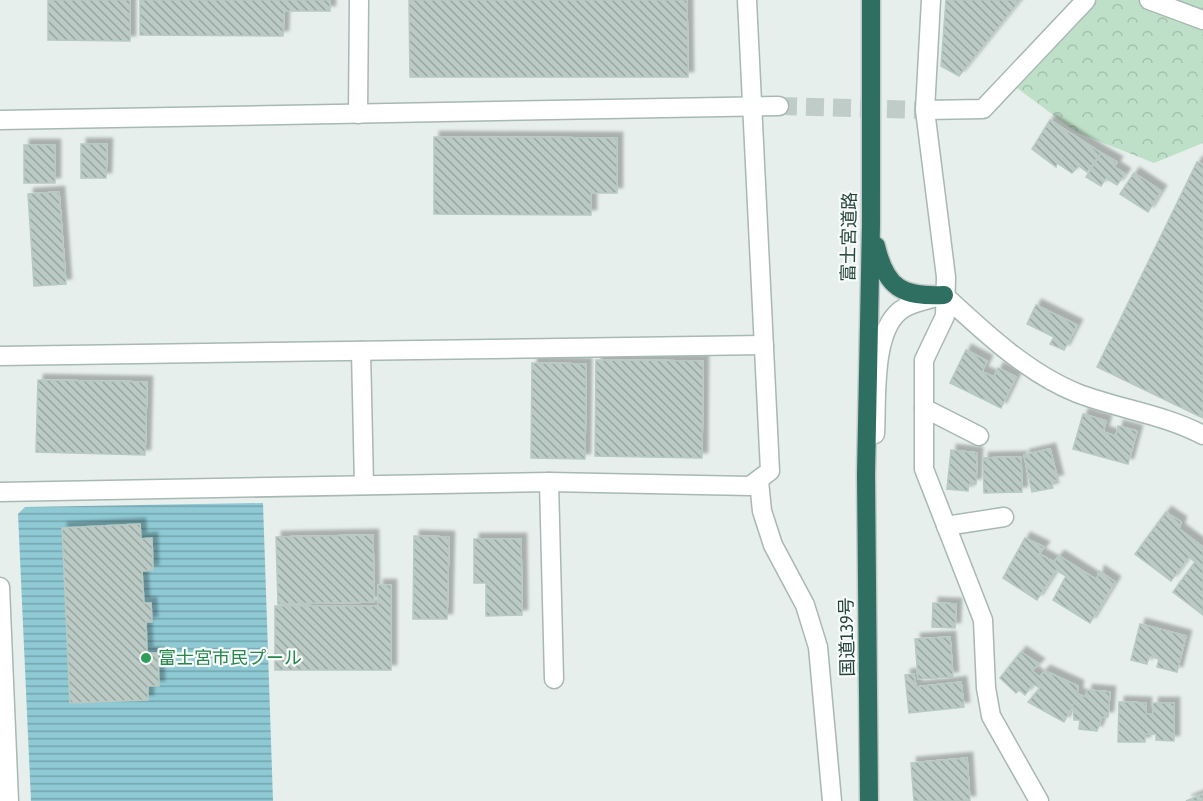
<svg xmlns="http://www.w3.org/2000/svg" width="1203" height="801" viewBox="0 0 1203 801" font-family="'Asap Condensed','Noto Sans JP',sans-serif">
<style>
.forest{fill:url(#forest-crowns)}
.water{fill:url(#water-rules)}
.building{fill:url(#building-back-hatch);stroke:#b8c9c2;stroke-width:1.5;filter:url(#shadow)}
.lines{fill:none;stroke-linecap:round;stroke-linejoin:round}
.minor-tunnel{stroke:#bfccc8;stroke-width:18;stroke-dasharray:18 9;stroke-linecap:butt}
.minor-casing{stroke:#a8b8b2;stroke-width:21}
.highway-casing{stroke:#c2cac8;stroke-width:21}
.minor{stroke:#fff;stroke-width:18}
.highway{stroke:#2f6f62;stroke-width:18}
.leisure-dot{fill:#2e9e5b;stroke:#f7fbf9;stroke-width:2}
.labels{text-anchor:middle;stroke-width:4.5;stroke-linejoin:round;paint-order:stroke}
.street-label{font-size:18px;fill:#24423a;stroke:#f7fbf9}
.leisure-label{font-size:18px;fill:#27864d;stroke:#f7fbf9;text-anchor:start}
</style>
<defs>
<pattern id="forest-crowns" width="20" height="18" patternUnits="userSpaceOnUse" patternTransform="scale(1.5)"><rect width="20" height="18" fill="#bfe0c8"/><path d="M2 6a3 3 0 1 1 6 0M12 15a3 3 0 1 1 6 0" fill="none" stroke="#a4c1ad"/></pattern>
<pattern id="water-rules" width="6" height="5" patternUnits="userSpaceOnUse" patternTransform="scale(1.5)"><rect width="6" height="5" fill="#8ec9d4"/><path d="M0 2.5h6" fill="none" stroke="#74a5ad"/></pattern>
<pattern id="building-back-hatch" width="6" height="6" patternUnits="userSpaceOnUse" patternTransform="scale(1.5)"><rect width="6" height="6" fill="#bbcac4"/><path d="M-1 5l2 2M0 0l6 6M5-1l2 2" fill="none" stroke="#98a6a0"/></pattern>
<filter id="shadow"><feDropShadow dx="5.5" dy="-5.5" stdDeviation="1.5" flood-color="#0004"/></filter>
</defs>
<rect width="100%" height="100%" fill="#e6efeb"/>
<path class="forest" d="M1092 0H1203V143L1154 163 1076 132 1013 85Z"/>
<path class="water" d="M263 503 273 801H31L18 514 25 507Z"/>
<g class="building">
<path d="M48 0H130V41L48 40Z"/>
<path d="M140 0H330V11H284L283 36 140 35Z"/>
<path d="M409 0H687L688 77H410Z"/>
<path d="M946 0H1020L959 76 941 66Z"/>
<path d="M1050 120 1101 153 1087 172 1079 166 1072 173 1057 163 1056 167 1032 149Z"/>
<path d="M434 137 617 138V193H591V215L434 214Z"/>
<path d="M81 144H107L106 178H81Z"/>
<rect x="24" y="145" width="31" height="38"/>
<path d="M1101 153 1117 162 1114 167 1125 174 1117 185 1106 178 1101 186 1086 177Z"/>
<path d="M1197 162 1203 165V418L1097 367Z"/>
<path d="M1134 173 1161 191 1148 212 1120 194Z"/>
<path d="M59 192 66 284 34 286 28 194Z"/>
<path d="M1036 305 1077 325 1064 350 1050 344 1054 337 1027 324Z"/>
<path d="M966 350 987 361 982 372 994 377 998 368 1016 377 1001 408 950 383Z"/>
<path d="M596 360 703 361 702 458 595 456Z"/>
<path d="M532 363 586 364 585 459 531 458Z"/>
<path d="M38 380 147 382 145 455 36 452Z"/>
<path d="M1083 414 1106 421 1103 432 1116 436 1118 426 1137 431 1128 464 1073 449Z"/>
<path d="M1050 449 1058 480 1051 481 1053 488 1032 492 1024 455Z"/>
<path d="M951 450 977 453 976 484H969L968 491 947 489Z"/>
<path d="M1021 457 1022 492 984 493 983 458Z"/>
<path d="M1166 512 1181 522 1179 529 1203 547V615L1173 592 1195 562 1189 557 1171 581 1135 554Z"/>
<path d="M140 524 141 539 152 538 153 570 142 571 144 603H151L152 622H146L147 653H158L159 686H148V700L70 703 62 528Z"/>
<path d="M373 535 374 602 278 604 276 537Z"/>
<path d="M414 536 449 537 447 619H413Z"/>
<path d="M1025 538 1044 547 1039 554 1054 562 1059 556 1097 580 1099 571 1115 582 1090 623 1053 600 1066 576 1056 570 1037 600 1003 578Z"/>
<path d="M474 539H521L522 615 486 616V583H474Z"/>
<path d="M378 585H391V670H275V606H378Z"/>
<path d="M933 603 956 604 955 628 932 627Z"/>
<path d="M1140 624 1186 636 1177 672 1157 667 1159 659 1149 656 1147 664 1131 660Z"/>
<path d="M950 637 953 677 918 679 915 639Z"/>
<path d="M1021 652 1039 664 1032 671 1039 677 1045 671 1078 686 1077 694 1086 697 1087 690 1110 692 1108 717H1102L1097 731 1079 729 1080 720H1074L1073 705 1064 722 1028 702 1040 688 1033 684 1025 695 1019 690 1016 693 1000 678Z"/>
<path d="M914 674 916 687 961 682 964 707 909 713 905 675Z"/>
<path d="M1119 702 1146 703V714H1153V703H1174V741L1156 740V734H1145V742H1118Z"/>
<path d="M967 758 970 801H914L911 763Z"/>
<path d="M1203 794V801H1186Z"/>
</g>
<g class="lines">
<path class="minor-tunnel" d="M779 106 925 110"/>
<defs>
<g id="minor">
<path d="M931 0 925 110 946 277 945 316 924 360V469L983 620 986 688 991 716 1039 801"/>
<path d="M1149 0 1203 20"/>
<path d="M925 110 983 109 1086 0"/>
<path d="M358 114 359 0"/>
<path d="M0 120 779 106"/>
<path d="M361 351 364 485"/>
<path d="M0 356 764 345"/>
<path d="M924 408 979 436"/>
<path d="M875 434C877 400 871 327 904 308 916 301 932 299 944 295 983 331 1027 373 1077 393 1118 409 1163 414 1203 435"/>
<path d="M759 481 762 511 773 545 805 605 818 647 832 801"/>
<path d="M549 482 554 679"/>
<path d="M0 492 549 482 750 486 770 471 747 0"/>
<path d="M946 526 1004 517"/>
<path d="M0 587 9 801"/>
</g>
<g id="highway">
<path d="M876 246C886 288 902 297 944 295"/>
<path d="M869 801 866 474 871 224V0"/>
</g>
</defs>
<use href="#minor" class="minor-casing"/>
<use href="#highway" class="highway-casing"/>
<use href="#minor" class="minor"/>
<use href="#highway" class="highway"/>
</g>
<circle class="leisure-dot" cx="146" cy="658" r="6"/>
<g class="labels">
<g class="street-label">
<text transform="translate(849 237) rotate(-89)" y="6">富士宮道路</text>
<text transform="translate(847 637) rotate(-91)" y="6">国道139号</text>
</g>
<g class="leisure-label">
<text x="158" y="664">富士宮市民プール</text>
</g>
</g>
</svg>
